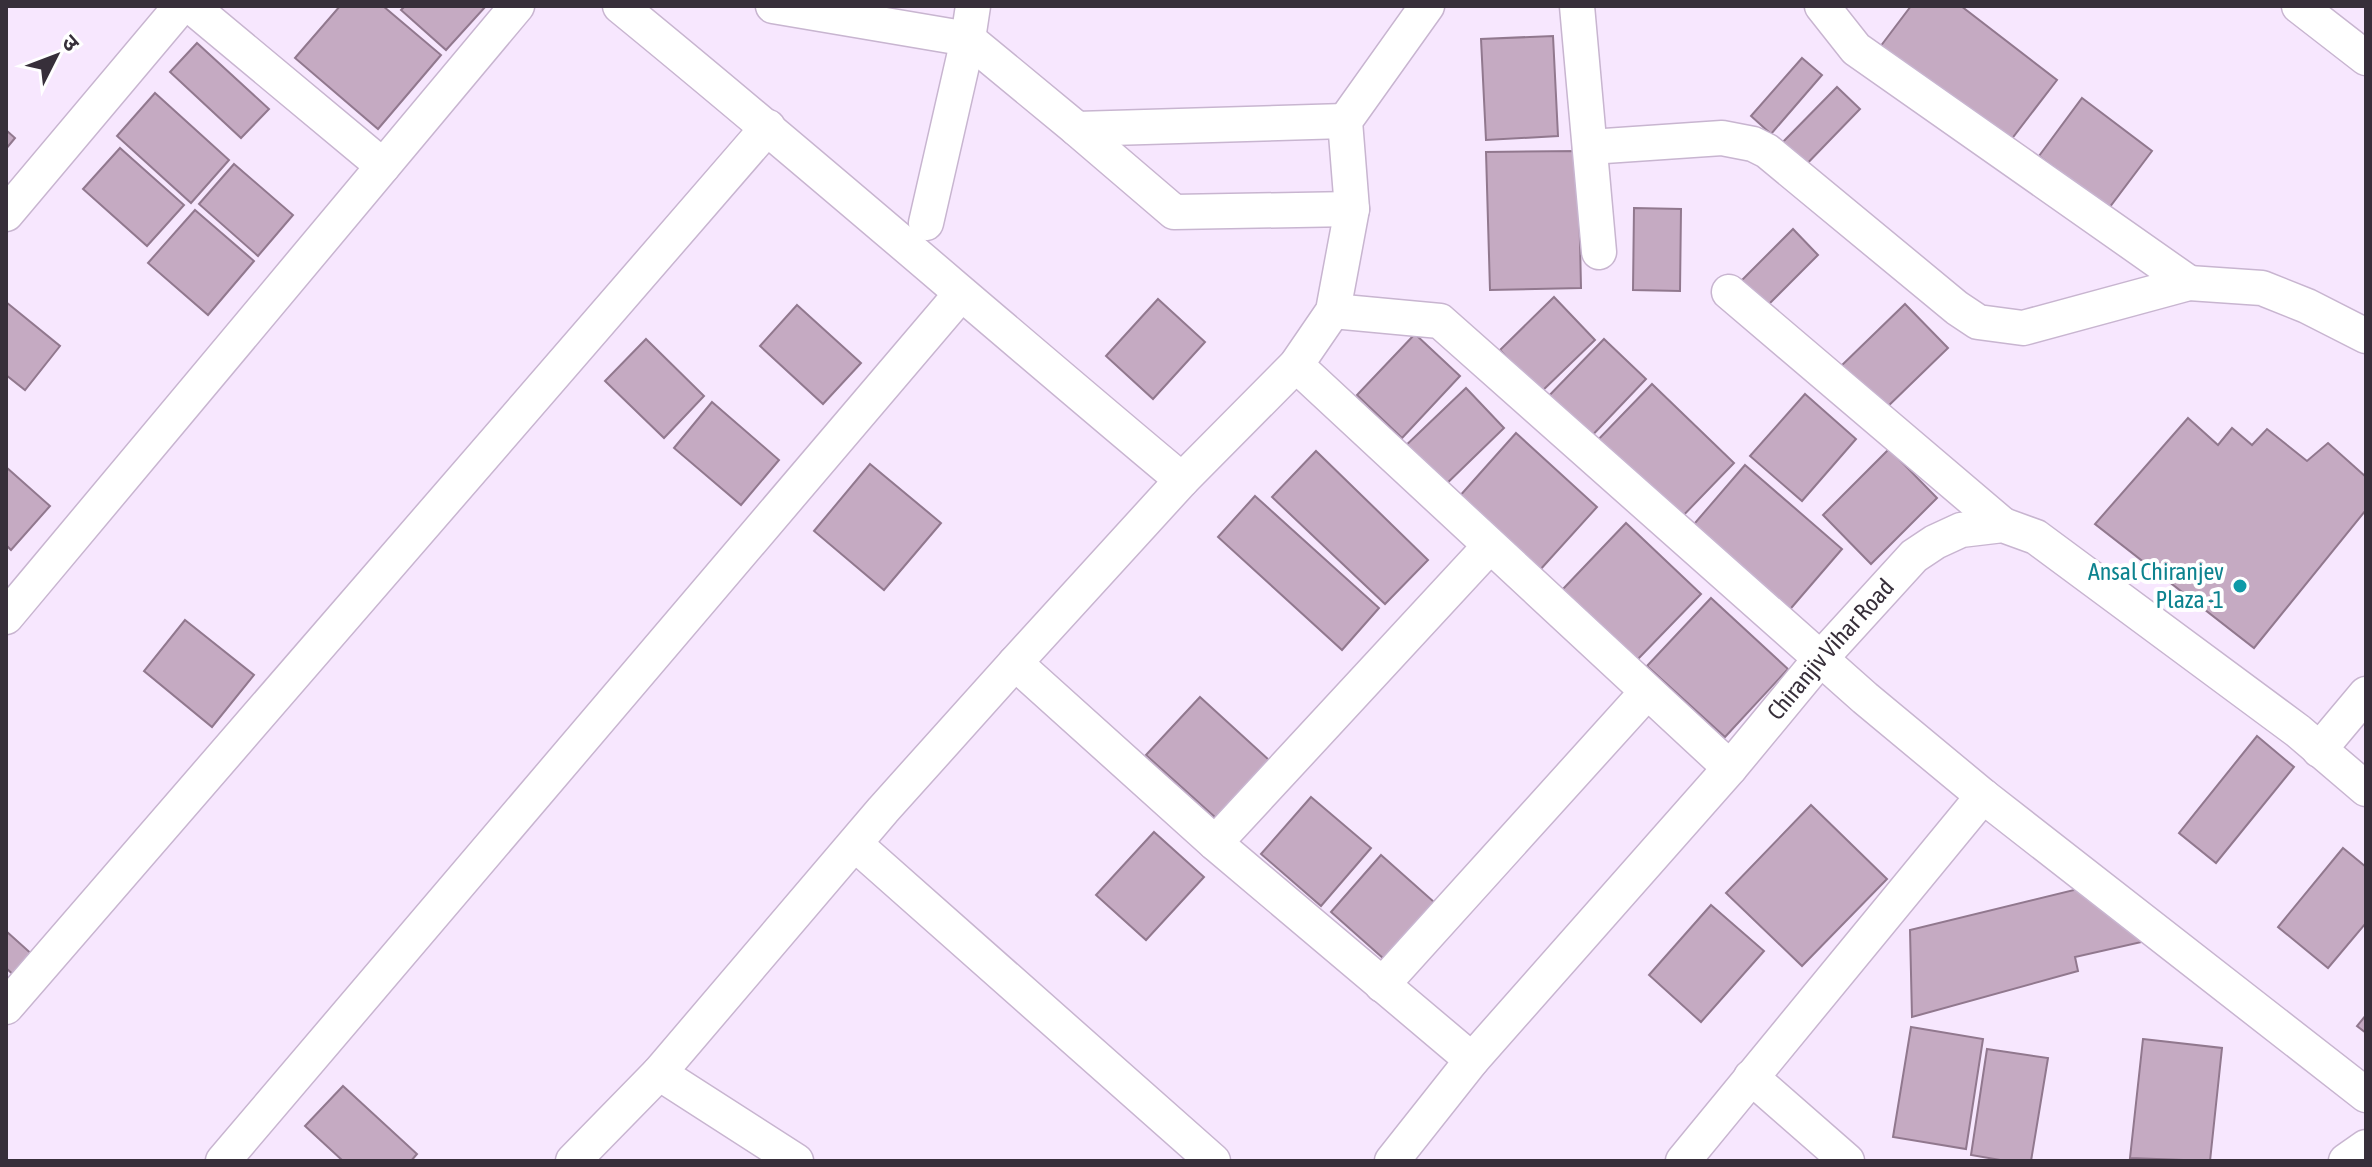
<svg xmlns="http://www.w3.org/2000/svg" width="2372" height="1167" viewBox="0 0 2372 1167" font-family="'Asap Condensed','Noto Sans Devanagari',sans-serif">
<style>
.building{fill:#c5aac2;stroke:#91788e;stroke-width:2}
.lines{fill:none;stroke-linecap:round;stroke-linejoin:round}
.minor-casing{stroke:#c8b5d0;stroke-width:37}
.minor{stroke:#fff;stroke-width:34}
.culture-dot{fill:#0f9aa8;stroke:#fff;stroke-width:3}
.labels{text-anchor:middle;stroke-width:8;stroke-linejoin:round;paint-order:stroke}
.culture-label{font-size:24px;fill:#0d838f;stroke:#fff;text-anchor:end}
.street-label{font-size:24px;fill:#372f3a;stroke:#fff}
</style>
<rect width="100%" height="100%" fill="#f7e7fe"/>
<g class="building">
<path d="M340 6H383L441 55 378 129 295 58Z"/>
<path d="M405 6H486L446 50 401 10Z"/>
<path d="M1911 6H1961L2057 80 2007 145 1880 47Z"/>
<path d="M1553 36 1558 136 1486 140 1481 39Z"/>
<path d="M197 43 269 109 241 138 170 72Z"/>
<path d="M1802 58 1822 75 1771 134 1751 116Z"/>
<path d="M1837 87 1860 109 1798 173 1775 150Z"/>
<path d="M155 93 229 160 191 203 117 136Z"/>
<path d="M2082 98 2152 151 2109 208 2039 156Z"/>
<path d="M6 130 15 138 6 149Z"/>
<path d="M120 148 184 205 147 246 83 189Z"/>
<path d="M1578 151 1581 288 1490 290 1486 152Z"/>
<path d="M234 164 293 215 258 256 199 204Z"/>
<path d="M1634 208 1681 209 1680 291 1633 290Z"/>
<path d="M195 210 254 261 208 315 148 263Z"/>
<path d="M1793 229 1818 255 1765 308 1740 282Z"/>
<path d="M1554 297 1595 340 1540 393 1500 350Z"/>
<path d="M1158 299 1205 342 1153 399 1106 356Z"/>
<path d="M6 302 60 346 25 390 6 375Z"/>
<path d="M1905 304 1948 348 1883 411 1840 367Z"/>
<path d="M797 305 861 363 823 404 760 346Z"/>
<path d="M1415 334 1460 376 1402 438 1357 395Z"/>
<path d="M646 339 704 396 664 438 605 381Z"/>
<path d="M1604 339 1646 379 1584 444 1541 404Z"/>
<path d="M1652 384 1734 463 1675 524 1593 445Z"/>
<path d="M1466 388 1504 428 1439 491 1400 451Z"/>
<path d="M1805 394 1856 439 1802 501 1750 456Z"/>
<path d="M712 402 779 460 741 505 674 448Z"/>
<path d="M2188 418 2218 445 2232 428 2252 445 2267 429 2307 461 2328 443 2366 477V510L2254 648 2095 524Z"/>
<path d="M1516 433 1597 507 1539 571 1458 498Z"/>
<path d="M1889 449 1937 498 1871 564 1823 515Z"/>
<path d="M1316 451 1428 560 1385 604 1272 497Z"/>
<path d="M870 464 941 523 884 590 814 531Z"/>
<path d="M1745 465 1842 549 1786 614 1689 530Z"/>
<path d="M6 467 50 506 11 550 6 545Z"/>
<path d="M1255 496 1379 608 1342 650 1218 537Z"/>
<path d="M1626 523 1701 594 1636 661 1562 590Z"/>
<path d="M1711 598 1788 669 1725 737 1647 666Z"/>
<path d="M185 620 254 675 212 727 144 671Z"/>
<path d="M1200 697 1269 760 1216 818 1146 755Z"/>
<path d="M2257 736 2294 767 2216 863 2179 833Z"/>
<path d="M1311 797 1371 848 1321 906 1261 854Z"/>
<path d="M1811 805 1887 879 1802 966 1726 893Z"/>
<path d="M1154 832 1204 877 1146 940 1096 895Z"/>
<path d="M2343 848 2366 867V923L2328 968 2278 927Z"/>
<path d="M1381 855 1434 902 1384 959 1331 912Z"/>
<path d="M2082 888 2146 941 2075 957 2078 971 1912 1017 1910 930Z"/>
<path d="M1711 905 1764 951 1701 1022 1649 975Z"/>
<path d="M6 931 35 957 17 978 6 968Z"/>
<path d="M2366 1015V1033L2357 1026Z"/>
<path d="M1911 1027 1983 1039 1966 1149 1893 1137Z"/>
<path d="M2143 1039 2222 1048 2210 1161 2130 1158Z"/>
<path d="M1987 1049 2048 1058 2031 1161H2006L1971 1155Z"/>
<path d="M343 1086 417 1154 411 1161H343L305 1126Z"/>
</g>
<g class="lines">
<defs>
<g id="minor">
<path d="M191 6 383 166"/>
<path d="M620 6C810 161 994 323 1182 480"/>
<path d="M773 6 968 39 1077 129 1345 121"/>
<path d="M1577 6 1599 252"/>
<path d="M1822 6 1856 49 2189 283"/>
<path d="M2299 6 2366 58"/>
<path d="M1077 129 1174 212 1352 209"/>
<path d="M1590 147 1722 138 1753 144 1767 151 1957 308 1978 322 2023 328 2189 283 2262 288 2307 306 2366 336"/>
<path d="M6 214 181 6"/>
<path d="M926 223 968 39 973 6"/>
<path d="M1729 292 2003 525"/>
<path d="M1333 311 1440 321 1865 698 1983 796 2366 1095"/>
<path d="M1296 365 1730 768"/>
<path d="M6 617 517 6"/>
<path d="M1015 663 1215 843 1472 1060"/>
<path d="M2319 750 2366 694"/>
<path d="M1215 843 1489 547"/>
<path d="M855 844 1213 1161"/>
<path d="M1382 985 1647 692"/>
<path d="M6 1007 768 127"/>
<path d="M659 1073 796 1161"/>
<path d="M1751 1077 1847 1161"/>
<path d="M223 1161 960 295"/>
<path d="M573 1161 659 1073 883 810 1015 663 1182 480 1296 365 1333 311 1352 209 1345 121 1427 6"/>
<path id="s1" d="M1392 1161 1472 1060 1730 768 1821 658 1914 556 1935 542 1961 530 2003 525 2036 537 2298 731 2366 789"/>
<path d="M1683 1161 1983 796"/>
<path d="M2346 1161 2366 1147"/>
</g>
</defs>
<use href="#minor" class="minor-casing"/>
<use href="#minor" class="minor"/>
</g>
<circle class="culture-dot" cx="2240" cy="586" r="8"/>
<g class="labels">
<g class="culture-label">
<text x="2224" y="580">Ansal Chiranjev<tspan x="2224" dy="28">Plaza -1</tspan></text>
</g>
<g class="street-label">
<text dy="8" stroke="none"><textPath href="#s1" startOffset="674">Chiranjiv Vihar Road</textPath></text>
</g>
</g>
<rect width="2372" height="1167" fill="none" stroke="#372f3a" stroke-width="16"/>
<g transform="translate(56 56) rotate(48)" stroke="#ffffff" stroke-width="6" paint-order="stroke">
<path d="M0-6L14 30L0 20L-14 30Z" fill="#372f3a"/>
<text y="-12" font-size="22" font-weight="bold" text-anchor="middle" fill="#372f3a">उ</text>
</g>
</svg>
